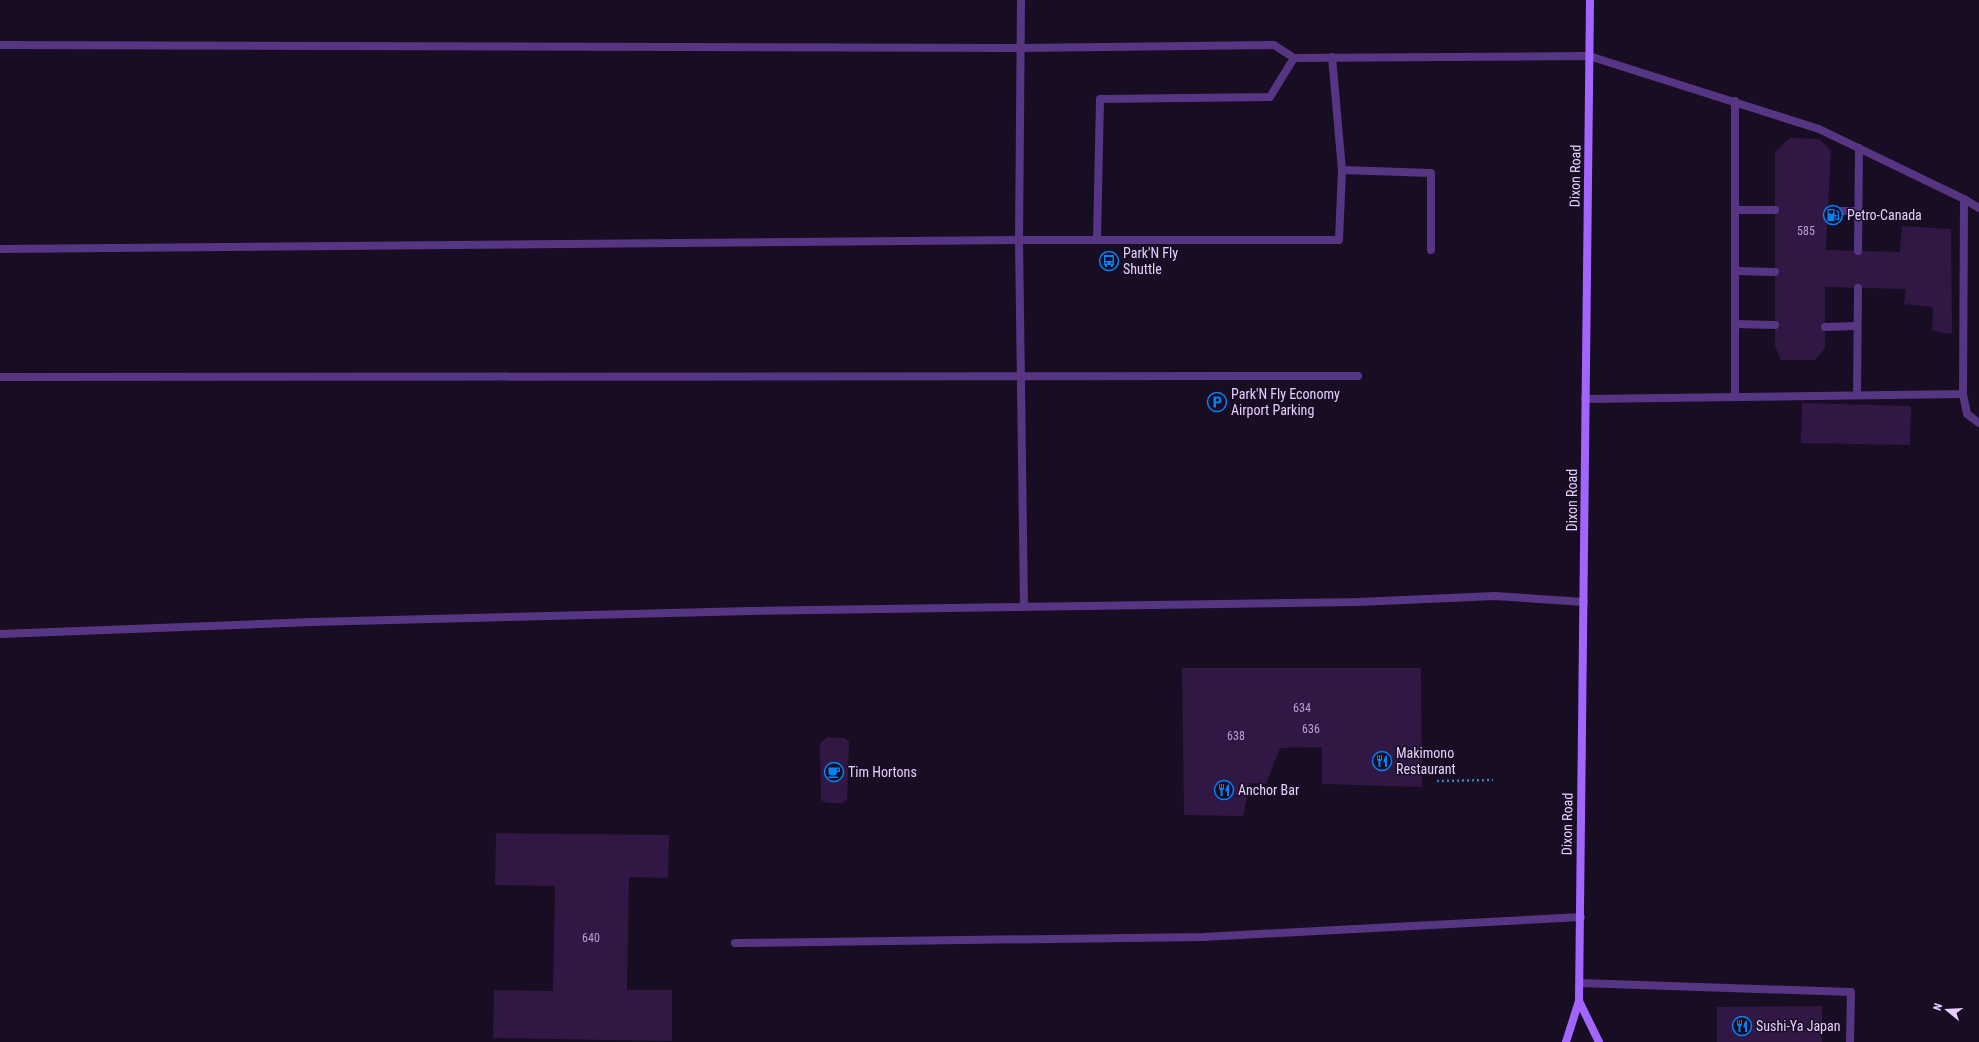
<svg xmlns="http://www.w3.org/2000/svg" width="1979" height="1042" viewBox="0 0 1979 1042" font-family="'Roboto Condensed',sans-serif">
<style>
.building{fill:#311844}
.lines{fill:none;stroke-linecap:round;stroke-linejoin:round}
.path{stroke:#2a8ab7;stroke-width:2.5;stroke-dasharray:2 3;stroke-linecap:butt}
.service{stroke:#563683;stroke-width:8}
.secondary{stroke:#a365ff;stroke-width:8}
.labels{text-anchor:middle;stroke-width:3;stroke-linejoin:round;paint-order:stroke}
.number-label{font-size:12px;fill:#b9a0d0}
.street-label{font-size:14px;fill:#e6ceff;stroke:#180d22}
.poi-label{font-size:14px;fill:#e6ceff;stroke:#180d22;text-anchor:start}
</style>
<rect width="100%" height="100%" fill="#180d22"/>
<g class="building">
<path d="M1790 138 1819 139 1831 150 1826 250 1900 252 1902 226 1951 229 1952 334 1932 331 1933 307 1904 304 1906 289 1825 287V348L1815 360H1781L1775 346V152Z"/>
<path d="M1802 403 1911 406 1910 445 1801 443Z"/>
<path d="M1182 668H1421L1422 787 1322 784V747L1280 748 1266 784 1250 783 1243 816 1184 815Z"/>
<path d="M827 737 845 738 849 742 847 800 843 803H827L821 800 820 744Z"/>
<path d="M496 833 669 835 668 878 629 877 627 990H672V1041L493 1038 494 990 553 991 555 886 495 885Z"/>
<path d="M1822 1006V1042H1717V1007Z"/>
</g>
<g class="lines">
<path class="path" d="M1437 781 1493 780"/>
<g class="service">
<path d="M1021 0 1019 240 1024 606"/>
<path d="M0 45 1020 48 1274 45 1294 58 1589 56 1819 129 1964 199 1963 394 1585 399"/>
<path d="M1332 57 1342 170"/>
<path d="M1964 199 1979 208"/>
<path d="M1735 210H1775"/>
<path d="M1828 211H1859"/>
<path d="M1097 239 1100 99 1270 97 1294 58"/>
<path d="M0 249 1019 240H1339L1342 170 1431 173V250"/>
<path d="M1858 251 1859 148"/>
<path d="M1735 271 1775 272"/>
<path d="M1735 324 1775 325"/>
<path d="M1825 327 1857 326"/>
<path d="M0 377 1358 376"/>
<path d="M1963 394 1967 414 1979 423"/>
<path d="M1857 395 1858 288"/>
<path d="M1735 397V101"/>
<path d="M0 634 312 622 751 611 1358 602 1495 596 1584 602"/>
<path d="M735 943 1203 937 1581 917"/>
<path d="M1580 983 1851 992 1850 1042"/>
</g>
<g class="secondary">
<path d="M1579 1001 1599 1042"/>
<path d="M1566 1042 1579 1001 1590 0"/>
</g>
</g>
<defs>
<symbol id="fuel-ring" viewBox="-11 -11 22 22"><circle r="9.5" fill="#180d22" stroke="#0082f9" stroke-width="1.5"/><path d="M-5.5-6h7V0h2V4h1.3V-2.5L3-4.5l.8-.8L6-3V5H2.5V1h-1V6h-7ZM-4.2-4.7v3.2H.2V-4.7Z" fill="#0082f9"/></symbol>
<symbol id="bus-ring" viewBox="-11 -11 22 22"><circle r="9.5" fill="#180d22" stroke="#0082f9" stroke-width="1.5"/><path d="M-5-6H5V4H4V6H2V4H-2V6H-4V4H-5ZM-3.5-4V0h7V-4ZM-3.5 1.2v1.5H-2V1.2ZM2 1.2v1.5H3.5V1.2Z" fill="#0082f9"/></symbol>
<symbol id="parking-ring" viewBox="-11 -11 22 22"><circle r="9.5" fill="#180d22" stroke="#0082f9" stroke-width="1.5"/><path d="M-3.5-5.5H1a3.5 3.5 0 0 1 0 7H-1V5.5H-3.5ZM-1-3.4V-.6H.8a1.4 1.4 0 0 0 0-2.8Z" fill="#0082f9"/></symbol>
<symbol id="restaurant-ring" viewBox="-11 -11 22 22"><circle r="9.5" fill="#180d22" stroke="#0082f9" stroke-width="1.5"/><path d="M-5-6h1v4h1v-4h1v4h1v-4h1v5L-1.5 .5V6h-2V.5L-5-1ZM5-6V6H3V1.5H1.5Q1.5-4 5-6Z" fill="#0082f9"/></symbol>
<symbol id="cafe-ring" viewBox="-11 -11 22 22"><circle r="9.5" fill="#180d22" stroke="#0082f9" stroke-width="1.5"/><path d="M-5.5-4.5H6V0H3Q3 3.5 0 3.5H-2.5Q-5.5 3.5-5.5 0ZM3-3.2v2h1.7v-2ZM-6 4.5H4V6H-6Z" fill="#0082f9"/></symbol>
</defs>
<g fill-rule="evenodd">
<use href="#fuel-ring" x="1822" y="204" width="22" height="22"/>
<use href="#bus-ring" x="1098" y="250" width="22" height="22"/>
<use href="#parking-ring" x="1206" y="391" width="22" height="22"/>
<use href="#restaurant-ring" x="1371" y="750" width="22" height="22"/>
<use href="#cafe-ring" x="823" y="761" width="22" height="22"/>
<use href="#restaurant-ring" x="1213" y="779" width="22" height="22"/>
<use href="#restaurant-ring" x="1731" y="1015" width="22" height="22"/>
</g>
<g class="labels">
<g class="number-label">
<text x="1806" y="235">585</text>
<text x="1302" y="712">634</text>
<text x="1311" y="733">636</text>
<text x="1236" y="740">638</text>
<text x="591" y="942">640</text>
</g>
<g class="street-label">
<text transform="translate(1575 176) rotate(-89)" y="5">Dixon Road</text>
<text transform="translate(1572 500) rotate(-90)" y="5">Dixon Road</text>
<text transform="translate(1567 824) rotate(-89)" y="5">Dixon Road</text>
</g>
<g class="poi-label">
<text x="1847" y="220">Petro-Canada</text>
<text x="1123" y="258">Park'N Fly<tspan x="1123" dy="16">Shuttle</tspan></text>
<text x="1231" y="399">Park'N Fly Economy<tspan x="1231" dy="16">Airport Parking</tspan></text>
<text x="1396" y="758">Makimono<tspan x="1396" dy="16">Restaurant</tspan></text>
<text x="848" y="777">Tim Hortons</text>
<text x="1238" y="795">Anchor Bar</text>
<text x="1756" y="1031">Sushi-Ya Japan</text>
</g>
</g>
<g transform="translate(1947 1010) rotate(288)" stroke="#180d22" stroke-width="3" paint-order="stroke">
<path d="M0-3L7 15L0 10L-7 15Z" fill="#e6ceff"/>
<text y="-6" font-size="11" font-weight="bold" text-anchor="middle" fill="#e6ceff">N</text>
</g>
</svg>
